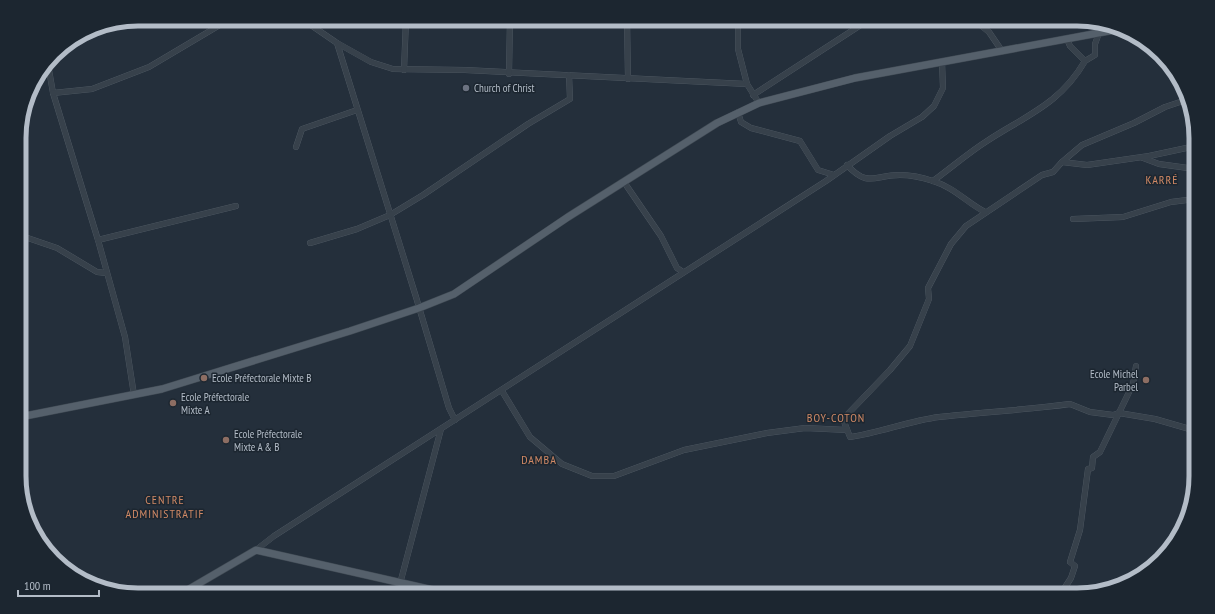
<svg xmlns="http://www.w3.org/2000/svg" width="1215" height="614" viewBox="0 0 1215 614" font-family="'PT Sans Narrow',sans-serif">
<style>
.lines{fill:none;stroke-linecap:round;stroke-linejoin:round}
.minor-casing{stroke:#555f69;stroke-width:6}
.major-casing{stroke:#404a54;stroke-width:8}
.minor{stroke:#37414b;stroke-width:5.5}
.major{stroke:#55606b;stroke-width:7}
.worship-dot{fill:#6b7280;stroke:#1c2630;stroke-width:1.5}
.education-dot{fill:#8d6e63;stroke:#1c2630;stroke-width:1.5}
.labels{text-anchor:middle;stroke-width:3;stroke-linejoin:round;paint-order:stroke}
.poi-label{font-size:11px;fill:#b3bcc7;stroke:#1c2630;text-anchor:start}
.neighbourhood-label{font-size:12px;letter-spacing:1px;fill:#d08965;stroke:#1c2630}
.rim{fill:none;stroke:#b3bcc7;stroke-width:5}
</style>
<rect width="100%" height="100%" fill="#242f3b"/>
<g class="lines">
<defs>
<g id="minor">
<path d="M302 19 337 43 371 62 393 69 465 70 747 84 759 103"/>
<path d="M627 19 628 79"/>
<path d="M738 19V49L747 84"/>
<path d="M973 19 989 32 1002 51"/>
<path d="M337 43 416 297 449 408 455 420"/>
<path d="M1085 61 1095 55V44L1099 33"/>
<path d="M48 64 53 93 98 240 125 337 134 395"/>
<path d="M404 70 406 19"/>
<path d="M509 74 510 19"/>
<path d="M53 93 92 89 149 67 230 19"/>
<path d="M753 95 870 19"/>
<path d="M1186 100 1165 107 1134 123 1082 145 1062 162 1053 172 1042 175 966 226 951 244 928 288 929 299 910 346 890 370 843 419 850 437C880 433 908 421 939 417 983 412 1026 410 1070 404L1090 412 1113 415 1119 413 1155 419 1193 430"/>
<path d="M738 112 741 122 751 128 800 141 818 170 834 175"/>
<path d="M296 147 302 129 357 110"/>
<path d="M1143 158 1159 164 1195 169"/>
<path d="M1062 162 1087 165 1149 156 1191 147 1195 144"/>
<path d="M847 165C868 188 874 175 900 175 910 175 924 178 933 181 955 188 966 202 985 212"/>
<path d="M933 181C951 168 968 153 987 141 1027 115 1060 104 1085 61L1070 46 1067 39"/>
<path d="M624 182 661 236 677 268 683 272"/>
<path d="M1073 219 1123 217 1171 202 1195 199"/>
<path d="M19 235 57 248 97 272 106 273"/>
<path d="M98 240 236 206"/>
<path d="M310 243 357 229 390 215 423 195 528 124 570 99 569 75"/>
<path d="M502 391 530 437 562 464 592 476H614L684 450 767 433 805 428 847 430"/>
<path d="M256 550 274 536 826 181 890 136 922 117 934 106 943 88 942 62"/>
<path d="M397 595 441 429"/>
<path d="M1060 595 1071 578 1075 566 1070 562 1080 530 1088 469 1092 468 1093 457 1100 452 1133 384 1136 366"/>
</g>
<g id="major">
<path d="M20 417 162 389 350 331 419 308 454 294 568 217 717 123 759 103 855 78 1120 29"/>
<path d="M179 595 256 550 455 595"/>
</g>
</defs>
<use href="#minor" class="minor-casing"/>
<use href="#major" class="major-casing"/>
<use href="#minor" class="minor"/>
<use href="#major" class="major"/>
</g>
<circle class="worship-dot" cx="466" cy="88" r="4"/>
<g class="education-dot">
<circle cx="204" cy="378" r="4"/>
<circle cx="1146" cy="380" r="4"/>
<circle cx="173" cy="403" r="4"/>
<circle cx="226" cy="440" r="4"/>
</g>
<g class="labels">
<g class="poi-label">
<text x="474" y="92">Church of Christ</text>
<text x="1138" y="378" text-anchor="end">Ecole Michel<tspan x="1138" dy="13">Parbel</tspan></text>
<text x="212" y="382">Ecole Préfectorale Mixte B</text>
<text x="181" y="401">Ecole Préfectorale<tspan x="181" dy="13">Mixte A</tspan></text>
<text x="234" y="438">Ecole Préfectorale<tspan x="234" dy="13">Mixte A &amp; B</tspan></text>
</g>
<g class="neighbourhood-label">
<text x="1162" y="184">KARRÉ</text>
<text x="836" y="422">BOY-COTON</text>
<text x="539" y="464">DAMBA</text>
<text x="165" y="504">CENTRE<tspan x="165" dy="14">ADMINISTRATIF</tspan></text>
</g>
</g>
<path d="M0 0H1215V614H0ZM138 26H1077A112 112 0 0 1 1189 138V476A112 112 0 0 1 1077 588H138A112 112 0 0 1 26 476V138A112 112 0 0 1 138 26Z" fill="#1c2630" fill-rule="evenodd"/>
<path class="rim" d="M138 26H1077A112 112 0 0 1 1189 138V476A112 112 0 0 1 1077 588H138A112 112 0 0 1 26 476V138A112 112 0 0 1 138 26Z"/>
<path d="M18 590v6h81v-6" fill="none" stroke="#b3bcc7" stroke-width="2"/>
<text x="24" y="590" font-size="12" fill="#b3bcc7" stroke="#1c2630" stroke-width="3" paint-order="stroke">100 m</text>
</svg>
